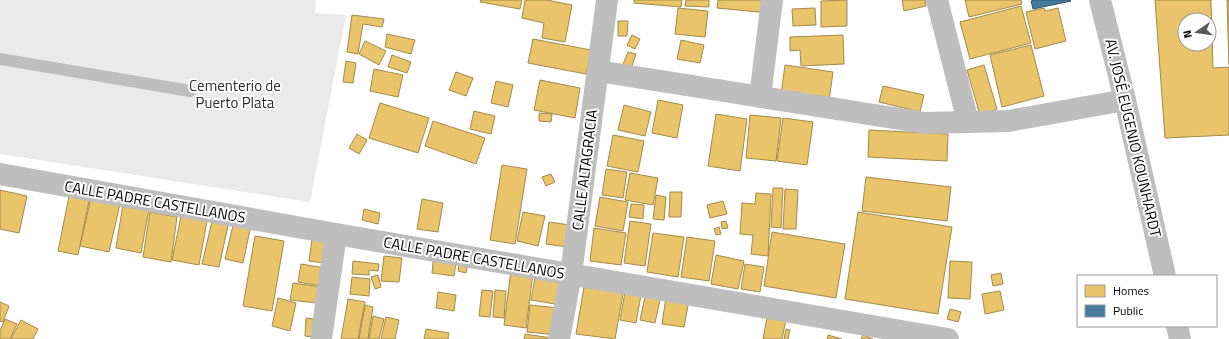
<svg xmlns="http://www.w3.org/2000/svg" width="1229" height="339" viewBox="0 0 1229 339" font-family="'Titillium Web',sans-serif">
<style>
.green{fill:#eaeaea}
.homes{fill:#e9c46a;stroke:#a3894a;fill-rule:evenodd}
.public{fill:#457b9d;stroke:#30566e}
.lines{fill:none;stroke-linecap:round;stroke-linejoin:round}
.service{stroke:#bebebe;stroke-width:12}
.minor{stroke:#bebebe;stroke-width:22}
.tertiary{stroke:#bebebe;stroke-width:22}
.labels{text-anchor:middle;stroke-width:4;stroke-linejoin:round;paint-order:stroke}
.park-label{font-size:15px;fill:#303030;stroke:#fff}
.street-label{font-size:15px;fill:#000;stroke:#fff}
</style>
<rect width="100%" height="100%" fill="#fff"/>
<path class="green" d="M0 0H316L315 13 346 15 310 202 0 154Z"/>
<g class="homes">
<path d="M481 0H522L520 9 480 2Z"/>
<path d="M525 0H547L572 5 565 42 542 38 544 23 522 18Z"/>
<path d="M634 0H682L681 7 634 3Z"/>
<path d="M686 0H709V7L685 6Z"/>
<path d="M718 0H770L769 13 717 8Z"/>
<path d="M847 0V26L821 27V1Z"/>
<path d="M902 0H925L926 6 904 11Z"/>
<path d="M965 0H1021L1022 4 969 17Z"/>
<path d="M1155 0H1211L1213 68 1229 67V135L1165 138ZM1185 20H1209V44H1185Z"/>
<path d="M1227 0H1229V65Z"/>
<path d="M1021 6 1031 43 970 59 960 22Z"/>
<path d="M678 8 708 11 705 37 675 34Z"/>
<path d="M815 8 816 25 793 26 792 9Z"/>
<path d="M1044 8 1045 11 1058 8 1066 41 1035 49 1026 12Z"/>
<path d="M352 15 384 19 382 27 363 24 358 54 347 52Z"/>
<path d="M618 21H628L627 36H618Z"/>
<path d="M387 34 415 40 411 54 385 47Z"/>
<path d="M632 35 640 39 635 49 627 45Z"/>
<path d="M843 35 844 64 801 66 800 50 790 51V37Z"/>
<path d="M533 39 591 50 586 74 528 63Z"/>
<path d="M681 40 704 45 700 63 677 59Z"/>
<path d="M365 41 386 51 379 65 359 54Z"/>
<path d="M1031 45 1044 96 1002 107 990 55Z"/>
<path d="M628 52 636 54 630 72 621 69Z"/>
<path d="M392 55 411 62 407 73 388 67Z"/>
<path d="M346 61 356 63 353 83 343 82Z"/>
<path d="M785 65 833 72 829 101 781 94Z"/>
<path d="M984 65 997 109 980 115 967 70Z"/>
<path d="M374 69 403 75 398 97 370 91Z"/>
<path d="M456 72 473 78 466 96 449 90Z"/>
<path d="M540 80 580 88 575 118 534 110Z"/>
<path d="M496 81 513 85 508 107 491 103Z"/>
<path d="M883 86 924 95 920 112 879 102Z"/>
<path d="M658 100 683 105 677 138 652 133Z"/>
<path d="M380 103 429 118 418 153 369 138Z"/>
<path d="M624 105 651 112 645 136 618 130Z"/>
<path d="M474 111 495 116 491 134 470 129Z"/>
<path d="M539 113 552 114 551 122 539 121Z"/>
<path d="M716 114 747 119 740 171 708 166Z"/>
<path d="M750 115 781 118 776 161 746 158Z"/>
<path d="M783 118 813 122 807 165 777 161Z"/>
<path d="M433 121 485 138 476 164 425 146Z"/>
<path d="M869 130 948 134 947 161 868 157Z"/>
<path d="M357 134 367 140 359 154 349 148Z"/>
<path d="M613 135 644 141 638 172 607 166Z"/>
<path d="M502 165 527 169 515 244 490 240Z"/>
<path d="M606 169 627 172 623 198 602 195Z"/>
<path d="M630 173 658 178 653 205 625 200Z"/>
<path d="M551 174 555 182 546 186 542 177Z"/>
<path d="M866 177 951 187 947 221 862 211Z"/>
<path d="M773 188H783L781 228 771 227Z"/>
<path d="M785 189 798 190 796 229H783Z"/>
<path d="M0 190 27 196 19 233 0 229Z"/>
<path d="M70 191 90 196 78 255 58 251Z"/>
<path d="M670 192H682L681 217H669Z"/>
<path d="M756 193 771 194 768 256 751 254 753 235 740 234 742 203 755 204Z"/>
<path d="M656 195 666 197 664 220 653 219Z"/>
<path d="M600 197 628 202 623 231 595 226Z"/>
<path d="M91 198 120 204 109 252 80 246Z"/>
<path d="M422 199 443 203 438 232 417 229Z"/>
<path d="M723 201 727 214 710 218 707 205Z"/>
<path d="M123 204 149 209 141 253 116 248Z"/>
<path d="M631 204 644 205 643 219 629 217Z"/>
<path d="M364 209 380 213 378 224 362 220Z"/>
<path d="M150 212 177 217 171 262 143 257Z"/>
<path d="M523 212 545 216 538 246 517 241Z"/>
<path d="M858 212 952 227 938 314 845 299Z"/>
<path d="M181 216 207 221 199 265 172 260Z"/>
<path d="M213 217 229 221 219 267 202 264Z"/>
<path d="M234 221 251 225 243 263 225 259Z"/>
<path d="M630 221 651 224 645 266 624 263Z"/>
<path d="M726 221 728 228 722 229 721 222Z"/>
<path d="M549 222 570 225 567 247 546 244Z"/>
<path d="M719 227 721 234 716 235 714 229Z"/>
<path d="M594 228 626 233 621 265 590 261Z"/>
<path d="M313 232 335 235 331 264 309 261Z"/>
<path d="M772 232 845 244 836 298 764 286Z"/>
<path d="M653 233 684 237 678 277 647 272Z"/>
<path d="M255 236 284 241 272 311 243 306Z"/>
<path d="M687 237 715 241 709 281 681 277Z"/>
<path d="M434 253 457 256 454 276 432 273Z"/>
<path d="M716 255 744 261 738 289 711 284Z"/>
<path d="M384 256 402 258 399 282 381 281Z"/>
<path d="M460 257 469 258 466 273 458 271Z"/>
<path d="M353 261 379 264 378 271 369 270V275L352 274Z"/>
<path d="M950 261 972 262 970 299 948 298Z"/>
<path d="M301 264 331 269 328 287 298 282Z"/>
<path d="M745 264 764 267 760 292 741 289Z"/>
<path d="M511 270 533 273 526 328 504 325Z"/>
<path d="M536 272 566 277 561 305 531 300Z"/>
<path d="M1001 273 1003 284 993 286 991 275Z"/>
<path d="M378 275 381 287 375 289 371 277Z"/>
<path d="M352 277 370 279 369 296 350 294Z"/>
<path d="M585 281 624 288 615 339 576 334Z"/>
<path d="M293 283 328 288 325 304 290 300Z"/>
<path d="M482 290 493 291 490 317 479 316Z"/>
<path d="M495 290 506 291 504 318 493 317Z"/>
<path d="M1000 291 1004 310 985 314 982 294Z"/>
<path d="M438 292 456 295 454 311 436 308Z"/>
<path d="M625 292 641 295 636 323 620 320Z"/>
<path d="M645 297 660 300 655 323 640 320Z"/>
<path d="M666 297 689 300 684 327 662 324Z"/>
<path d="M278 298 296 303 290 331 272 326Z"/>
<path d="M348 299 365 302 358 339H341Z"/>
<path d="M0 302 9 306 3 322 0 321Z"/>
<path d="M365 305 373 307 368 339H359Z"/>
<path d="M530 305 559 308 557 335 527 332Z"/>
<path d="M950 309 961 312 958 322 947 319Z"/>
<path d="M373 316 384 319 379 339H369Z"/>
<path d="M386 317 399 320 395 339H381Z"/>
<path d="M767 317 786 320 782 339H763Z"/>
<path d="M306 318 321 320 319 338 305 336Z"/>
<path d="M5 319 17 324 10 339H0V331Z"/>
<path d="M21 320 38 329 33 339H11Z"/>
<path d="M426 329 449 333 448 339H424Z"/>
<path d="M786 329 790 330 788 339H784Z"/>
<path d="M525 334 552 338V339H524Z"/>
<path d="M828 335 842 339H827Z"/>
<path d="M863 335 873 339H861Z"/>
</g>
<path class="public" d="M1035 0H1070L1071 1 1033 9 1031 1Z"/>
<g class="lines">
<path class="service" d="M0 59 190 91"/>
<g class="minor">
<path d="M937 0 968 122"/>
<path d="M598 71 925 123 1008 121 1125 100"/>
<path d="M760 97 772 0"/>
<path d="M0 174 336 234 948 339"/>
<path d="M321 339 336 234"/>
<path d="M559 339 571 274 607 0"/>
</g>
<g class="tertiary">
<path d="M1100 0 1125 100 1165 276"/>
<path d="M1177 326 1180 339"/>
</g>
</g>
<g class="labels">
<g class="park-label">
<text x="235" y="91">Cementerio de<tspan x="235" dy="17">Puerto Plata</tspan></text>
</g>
<g class="street-label">
<text transform="translate(1133 138) rotate(77)" y="5">AV. JOSÉ EUGENIO KOUNHARDT</text>
<text transform="translate(585 170) rotate(-83)" y="5">CALLE ALTAGRACIA</text>
<text transform="translate(155 202) rotate(10)" y="5">CALLE PADRE CASTELLANOS</text>
<text transform="translate(474 258) rotate(10)" y="5">CALLE PADRE CASTELLANOS</text>
</g>
</g>
<rect x="1077" y="275" width="140" height="52" fill="#ffffff" stroke="#999999"/>
<rect x="1085" y="285" width="20" height="12" fill="#e9c46a" stroke="#999999"/>
<text x="1113" y="295" font-size="12" fill="#000000">Homes</text>
<rect x="1085" y="305" width="20" height="12" fill="#457b9d" stroke="#999999"/>
<text x="1113" y="315" font-size="12" fill="#000000">Public</text>
<g transform="translate(1197 32) rotate(257)"><circle r="19" fill="#ffffff" stroke="#999999"/>
<path d="M0-3L7 15L0 10L-7 15Z" fill="#595959"/>
<text y="-6" font-size="11" font-weight="bold" text-anchor="middle" fill="#000000">N</text>
</g>
</svg>
